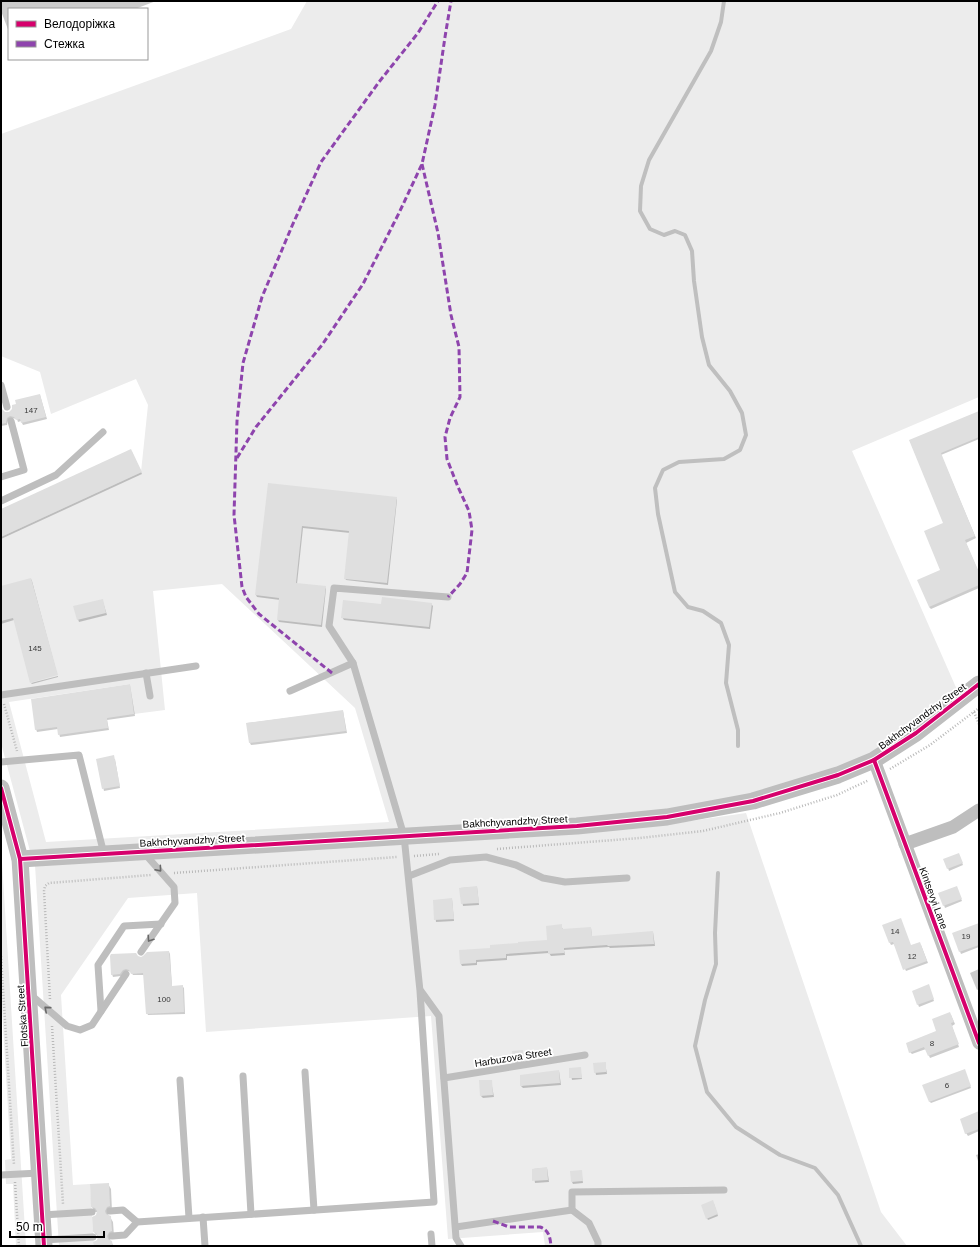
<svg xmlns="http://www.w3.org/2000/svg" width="980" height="1247" viewBox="0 0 980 1247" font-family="Arial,sans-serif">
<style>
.green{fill:#ececec;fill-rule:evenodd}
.shadow{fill:#0003}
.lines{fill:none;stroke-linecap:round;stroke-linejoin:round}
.stream{stroke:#bfbfbf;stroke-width:4}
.building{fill:#dfdfdf}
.path{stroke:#b9b9b9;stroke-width:2.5;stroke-dasharray:1 2;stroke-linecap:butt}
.service{stroke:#bebebe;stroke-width:7}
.minor{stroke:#bebebe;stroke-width:13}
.tertiary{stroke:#bebebe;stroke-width:17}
.quiet{stroke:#8e44ad;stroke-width:3;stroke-dasharray:6 3;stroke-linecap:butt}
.cycleway-casing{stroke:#fff;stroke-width:6}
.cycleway{stroke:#d6006c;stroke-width:4}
.oneway{stroke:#686868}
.labels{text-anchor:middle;stroke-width:3.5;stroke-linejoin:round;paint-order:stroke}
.number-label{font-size:8px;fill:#383838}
.street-label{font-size:10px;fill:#000;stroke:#fff}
</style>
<rect width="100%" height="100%" fill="#fff"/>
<g class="green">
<path d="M307 1H979V397L852 451 958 692 912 727 872 753 836 769 752 794 666 810 574 819 30 851 1 743V537L141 472 148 405 136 379 51 414 40 372 1 356V134L291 29ZM222 584 355 708 389 822 46 842 9 702 130 684 134 714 165 710 153 591Z"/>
<path d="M746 813 881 1212 907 1246H545L543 1232 448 1239 431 1016 206 1032 197 893 128 898 61 995 73 1185 90 1184 94 1246H59L35 865 670 824Z"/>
<path d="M1 858 2 862 26 1246H16L13 1184H6L5 1160 11 1159 1 992Z"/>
</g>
<g class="shadow">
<path d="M1 1H156L135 9H9V32L1 11Z"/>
<path d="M40 395 47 419 23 425 21 421 18 422 17 419 12 418 8 420 7 425 1 426V409L3 412 8 413Z"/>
<path d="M979 412V439L941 455 976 538 966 543 979 573V588L931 609 929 607 942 570 945 524 910 441Z"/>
<path d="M132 452 142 474 1 539V510Z"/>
<path d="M269 484 396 498 397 500 388 585 346 580 345 578 350 533 303 528 297 584 325 587 326 589 322 627 279 622 278 620 280 600 257 597 256 595Z"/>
<path d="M31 579 32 581 57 674 14 620 1 624V587Z"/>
<path d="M103 602 107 615 79 622 74 607Z"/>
<path d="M431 604 433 606 430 629 344 620 342 617 382 606Z"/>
<path d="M58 676V677L32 684 31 683Z"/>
<path d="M130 685 135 716 107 720 109 730 60 737 58 729 37 732 36 729Z"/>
<path d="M343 711 347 733 251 745 250 743 247 723Z"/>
<path d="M115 759 120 788 104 791 97 760Z"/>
<path d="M960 857 963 865 949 871 948 868Z"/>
<path d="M477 887 479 905 463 906 460 888Z"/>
<path d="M957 889 962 901 945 908 940 894Z"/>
<path d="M452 899 454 921 436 922 434 901Z"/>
<path d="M979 924V947L961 954 953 934Z"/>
<path d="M561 925 563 930 591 928 592 937 653 932 655 946 610 948 609 947 564 950 565 955 551 956 549 953 507 956V960L477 962V965L462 966 461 964 491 949 548 941Z"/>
<path d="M884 926 911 946 921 945 928 963 906 971 894 944 891 945 890 943Z"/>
<path d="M169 952 170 954 172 987 182 986 184 988 185 1014 148 1015 147 1013 144 975H133L131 972 128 971 125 972 121 976 113 977 112 974 137 957 141 958Z"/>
<path d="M979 969V989L977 990 970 973Z"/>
<path d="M929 987 934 1001 919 1007 913 991Z"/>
<path d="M951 1015 955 1024 952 1026 959 1047 930 1058 926 1049 912 1054 910 1052 938 1031Z"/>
<path d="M522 1051 524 1062 515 1063 513 1052Z"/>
<path d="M605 1063 607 1074 596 1075 594 1064Z"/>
<path d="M580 1068 582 1079 572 1080 570 1069Z"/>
<path d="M559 1071 561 1085 523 1088 521 1086Z"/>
<path d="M965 1072 971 1088 931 1103 929 1101Z"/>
<path d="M491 1081 494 1097 483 1098 481 1096Z"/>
<path d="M979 1112V1131L968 1136 966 1133Z"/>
<path d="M979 1154V1164L976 1155Z"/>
<path d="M547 1168 549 1182 535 1183 533 1169Z"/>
<path d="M581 1171 583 1183 573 1184 572 1182Z"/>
<path d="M108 1184 111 1189 112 1211 109 1212 108 1216 110 1217 113 1222 114 1236 111 1237 110 1241 114 1246H95L99 1238 94 1232 98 1212H95L92 1207Z"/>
<path d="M714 1204 718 1216 708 1220 707 1218Z"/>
</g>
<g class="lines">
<g class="stream">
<path d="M724 1 721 22 711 51 649 160 641 186 640 211 650 229 664 235 675 231 685 235 692 251 694 281 702 337 709 365 730 391 742 413 746 435 740 450 724 459 679 462 663 470 655 488 658 514 675 592 688 607 703 611 721 623 729 645 726 683 738 730V746"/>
<path d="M718 873 715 933 716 964 705 1000 695 1046 707 1092 736 1127 780 1155 815 1168 838 1195 861 1246"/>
</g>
</g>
<g class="building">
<path d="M40 394 46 417 21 423 20 419 16 420 14 417 10 416 7 418 6 423 1 424V408L5 412H9L12 409V405L16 404 15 400Z"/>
<path d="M979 411V437L941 453 975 536 965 540 979 572V585L929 607 917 580 940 570 924 531 943 523 909 440Z"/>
<path d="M131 449 142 472 1 537V509Z"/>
<path d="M268 483 397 497 387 583 344 579 349 531 302 526 296 583 326 586 321 625 277 620 279 598 255 595Z"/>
<path d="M31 578 58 675 30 683 13 618 1 621V586Z"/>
<path d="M382 597 432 603 429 627 341 618 343 600 381 604Z"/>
<path d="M103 599 106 613 77 620 73 606Z"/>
<path d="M130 684 134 714 107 718 108 728 58 735 57 727 35 730 31 699Z"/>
<path d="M343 710 346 731 249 743 246 723Z"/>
<path d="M114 755 120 786 102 789 96 759Z"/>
<path d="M959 853 963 863 947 869 943 859Z"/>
<path d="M477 886 479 903 461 904 459 888Z"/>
<path d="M957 886 962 899 943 906 938 893Z"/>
<path d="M452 898 454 919 434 920 433 900Z"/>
<path d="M901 918 911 945 920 942 927 961 903 970 893 942 889 943 882 925Z"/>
<path d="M979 923V945L959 952 952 933Z"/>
<path d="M562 924V929L591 927 592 936 653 931 654 944 608 946 607 945 564 948V953L548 954V951L506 954V958L476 960V963L460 964 459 950 490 948V945L518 943V942L547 940 546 926Z"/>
<path d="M169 951 172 986 183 985 184 1012 146 1014 143 973 131 974 129 970 126 969 123 970 120 974 111 975 110 956 111 954 136 953 138 956 141 957 143 956 147 952Z"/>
<path d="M929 984 934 999 917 1005 912 991Z"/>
<path d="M950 1012 954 1022 951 1023 959 1044 928 1056 924 1047 909 1053 906 1043 936 1031 932 1019Z"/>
<path d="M523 1050V1060L512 1061V1051Z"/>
<path d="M606 1062V1072L594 1073 593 1063Z"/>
<path d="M581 1067 582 1078H569V1068Z"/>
<path d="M965 1069 971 1086 929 1102 922 1085Z"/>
<path d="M559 1070 560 1083 520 1086V1075Z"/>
<path d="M479 1080H492L493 1095 480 1096Z"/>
<path d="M979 1111V1129L965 1134 960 1119Z"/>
<path d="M547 1167 548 1180 532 1181V1169Z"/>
<path d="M582 1170 583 1181 571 1182 570 1171Z"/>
<path d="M109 1183 110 1206 107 1207 105 1211 106 1214 111 1216 112 1231 109 1232 107 1236 108 1239 112 1241 113 1246H94L93 1242 97 1240 98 1236 96 1233 93 1232 92 1217 96 1215 97 1211 95 1208 91 1207 90 1184Z"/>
<path d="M713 1200 718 1214 706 1219 701 1205Z"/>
</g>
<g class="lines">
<g class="path">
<path d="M4 704 17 751"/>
<path d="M974 712 979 724"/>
<path d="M890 769 930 745 979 708"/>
<path d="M497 849 640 838 703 831 780 813 837 795 869 780"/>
<path d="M414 856 439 854"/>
<path d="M174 873 397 857"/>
<path d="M1 956 14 1165"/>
<path d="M50 999 44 891 45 886 49 883 151 875"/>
<path d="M52 1026 63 1204"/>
<path d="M15 1182 19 1246"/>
</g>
<g class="service">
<path d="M1 385 7 407"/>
<path d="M1 477 24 470 11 421"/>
<path d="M1 501 56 475 103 432"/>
<path d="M146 673 150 696"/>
<path d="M290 691 353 663"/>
<path d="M1 695 196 666"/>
<path d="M1 762 79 755 104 854"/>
<path d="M409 876 450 860 486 857 516 865 543 878 565 882 627 878"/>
<path d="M141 952 175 903 174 887 145 854"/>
<path d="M421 991 439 1016 456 1238 461 1246"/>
<path d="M31 995 67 1026 80 1030 92 1025 126 974"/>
<path d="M101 1011 98 965 124 926 161 924"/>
<path d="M305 1072 314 1210"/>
<path d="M243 1076 251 1214"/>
<path d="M444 1078 585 1055"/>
<path d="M180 1080 189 1218"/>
<path d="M1 1175 39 1173"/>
<path d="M572 1210V1192L724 1190"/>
<path d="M572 1210 589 1223 598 1242V1246"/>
<path d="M110 1211 123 1210 137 1222"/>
<path d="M42 1215 92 1212"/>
<path d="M203 1217 205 1246"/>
<path d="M456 1227 572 1210"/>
<path d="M431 1234 432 1246"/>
<path d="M112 1236 125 1235 137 1222 434 1202 420 991 404 836 353 663 329 626 334 588 448 597"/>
<path d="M44 1240 93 1237"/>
</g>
<g class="minor">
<path d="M874 760 979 1043"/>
<path d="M905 844 953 827 979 810"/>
</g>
<g class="tertiary">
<path d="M1 788 20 859 44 1246"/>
<path d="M20 859 577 826 667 817 753 801 838 775 874 760 916 733 979 684"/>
</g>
<g class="quiet">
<path d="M422 164 438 233 451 315 459 347 460 397 450 418 445 437 447 459 458 487 469 511 472 530 467 573 460 584 448 597"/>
<path d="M237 458 256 427 322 345 363 284 399 213 422 164 435 105 445 37 451 1"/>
<path d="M332 673 259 614 246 597 242 587 234 515 237 421 243 363 262 297 292 226 321 162 379 82 418 33 438 1"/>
<path d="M493 1221 509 1227H540C549 1230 550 1237 551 1246"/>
</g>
<defs>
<g id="cycleway">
<path d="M874 760 979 1043"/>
<path d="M1 788 20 859 44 1246"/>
<path d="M20 859 577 826 667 817 753 801 838 775 874 760 916 733 979 684"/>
</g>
</defs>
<use href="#cycleway" class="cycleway-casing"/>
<use href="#cycleway" class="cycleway"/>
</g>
<defs><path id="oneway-chevron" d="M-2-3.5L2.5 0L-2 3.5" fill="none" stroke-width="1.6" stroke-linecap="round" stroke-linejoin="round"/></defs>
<g class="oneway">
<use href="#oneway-chevron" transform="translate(159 869) rotate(49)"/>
<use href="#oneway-chevron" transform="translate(150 939) rotate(124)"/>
<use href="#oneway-chevron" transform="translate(47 1009) rotate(-139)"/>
</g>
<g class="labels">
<g class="number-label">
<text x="31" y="413">147</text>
<text x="35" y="651">145</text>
<text x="895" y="934">14</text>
<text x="966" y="939">19</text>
<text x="912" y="959">12</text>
<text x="164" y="1002">100</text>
<text x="932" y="1046">8</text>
<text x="947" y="1088">6</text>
</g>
<g class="street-label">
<text transform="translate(922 716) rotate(-36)" y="4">Bakhchyvandzhy Street</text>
<text transform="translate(515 821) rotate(-3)" y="4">Bakhchyvandzhy Street</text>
<text transform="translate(192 840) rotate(-3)" y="4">Bakhchyvandzhy Street</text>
<text transform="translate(934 898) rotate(70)" y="4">Kintsevyi Lane</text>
<text transform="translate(22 1016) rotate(-94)" y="4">Flotska Street</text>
<text transform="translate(513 1057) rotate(-9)" y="4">Harbuzova Street</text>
</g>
</g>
<rect width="980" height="1247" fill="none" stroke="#000000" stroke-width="4"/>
<rect x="8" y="8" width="140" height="52" fill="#ffffff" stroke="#999999"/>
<rect x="16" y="21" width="20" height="6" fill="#d6006c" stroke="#999999"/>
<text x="44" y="28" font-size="12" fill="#000000">Велодоріжка</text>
<rect x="16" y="41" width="20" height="6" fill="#8e44ad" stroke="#999999"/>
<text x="44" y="48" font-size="12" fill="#000000">Стежка</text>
<path d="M10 1231v6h94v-6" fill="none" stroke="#000000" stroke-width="2"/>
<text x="16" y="1231" font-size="12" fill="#000000" stroke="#ffffff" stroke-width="3" paint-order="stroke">50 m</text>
</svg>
